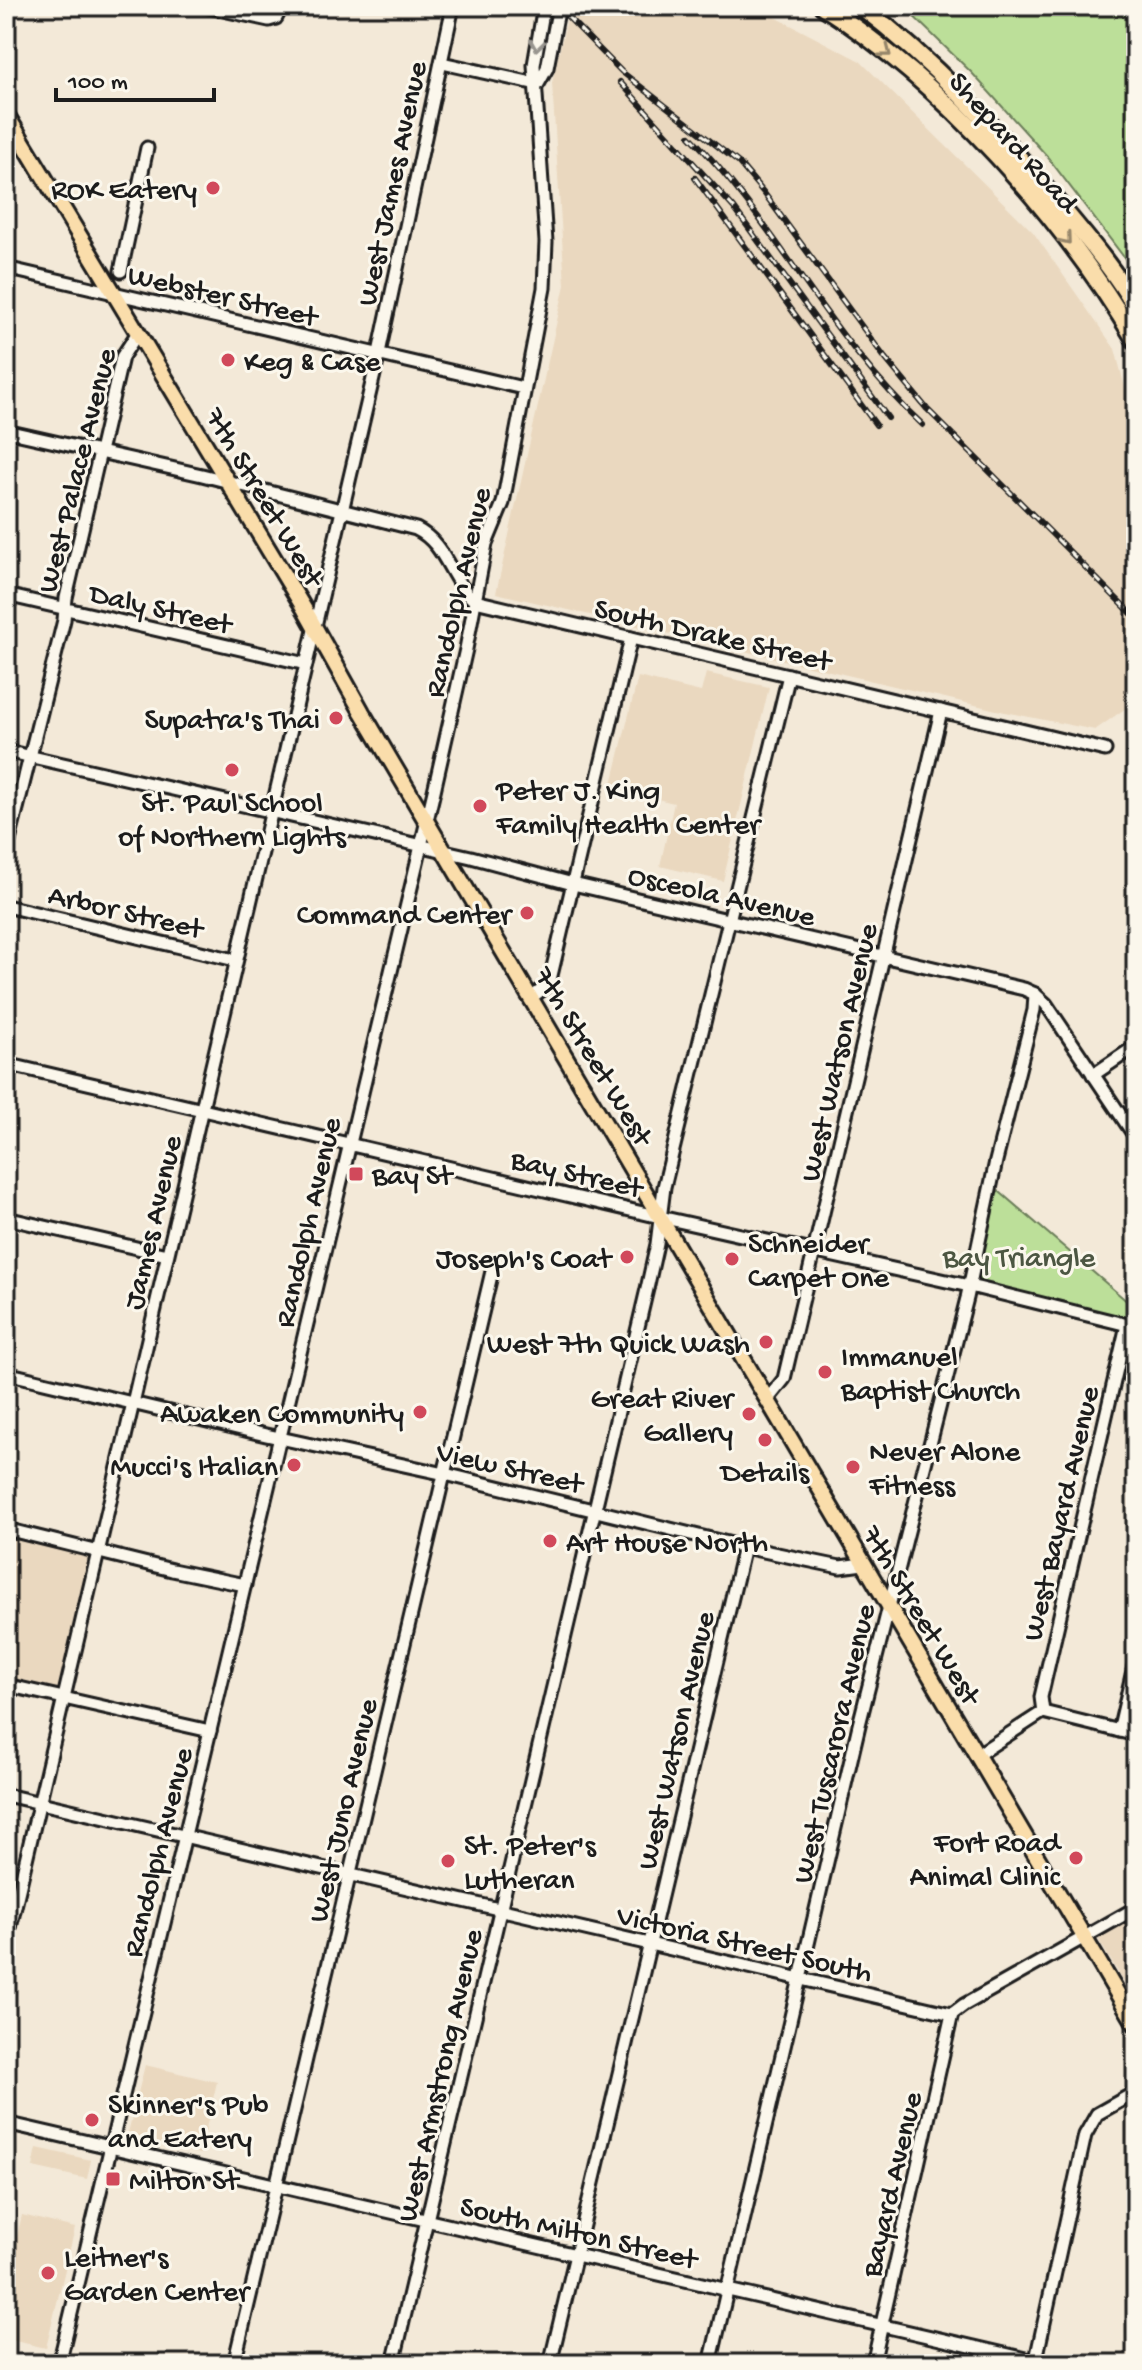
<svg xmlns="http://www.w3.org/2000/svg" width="1142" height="2370" viewBox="0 0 1142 2370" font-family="'Gochi Hand',sans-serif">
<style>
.built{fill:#ead8bf}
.green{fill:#bcdf99;stroke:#6c7e5a;stroke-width:2}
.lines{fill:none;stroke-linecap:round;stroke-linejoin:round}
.minor-casing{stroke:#1c1c1c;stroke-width:17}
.major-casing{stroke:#1c1c1c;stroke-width:20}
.highway-casing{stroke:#1c1c1c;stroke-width:22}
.minor{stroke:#fbf7ec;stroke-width:11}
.major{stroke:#faddab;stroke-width:14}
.highway{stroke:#faddab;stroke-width:16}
.rail-casing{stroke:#1c1c1c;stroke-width:6}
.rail{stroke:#fbf7ec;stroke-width:3;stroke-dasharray:9;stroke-linecap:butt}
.oneway{stroke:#97948e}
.oneway2{stroke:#96866b}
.poi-dot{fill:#d1495b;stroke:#fbf7ec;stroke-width:3}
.labels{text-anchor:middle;stroke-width:6;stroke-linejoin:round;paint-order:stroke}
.street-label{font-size:30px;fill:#1c1c1c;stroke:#fbf7ec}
.poi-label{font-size:30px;fill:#1c1c1c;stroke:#fbf7ec;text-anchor:start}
.park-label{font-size:30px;fill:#4c5642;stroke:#fbf7ec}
</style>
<rect width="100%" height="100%" fill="#f3e9d8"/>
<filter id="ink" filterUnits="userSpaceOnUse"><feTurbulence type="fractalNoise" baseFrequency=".0125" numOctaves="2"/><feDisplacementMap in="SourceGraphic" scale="16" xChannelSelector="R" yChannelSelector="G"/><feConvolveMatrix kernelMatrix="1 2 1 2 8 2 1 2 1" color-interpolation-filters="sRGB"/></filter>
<g filter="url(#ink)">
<g class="built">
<path d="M570 6H754L860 61 1033 232 1115 349 1136 430V701L1095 730 1005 712 496 593 565 285 552 83Z"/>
<path d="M706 673 769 687 723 881 660 866 674 803 611 788 638 677 701 692Z"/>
<path d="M6 1536 90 1554 60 1690 6 1678Z"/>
<path d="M1136 1915V2002L1098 1939Z"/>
<path d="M145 2065 217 2082 200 2154 127 2137Z"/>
<path d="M37 2148 91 2160 87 2179 33 2167Z"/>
<path d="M22 2215 75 2228 46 2348 6 2339V2282Z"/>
</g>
<g class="green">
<path d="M903 6H1136V273L1046 155 972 73Z"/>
<path d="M994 1187 1136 1309V1320L983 1285 977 1273Z"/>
</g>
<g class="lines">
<defs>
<g id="minor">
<path d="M204 6 269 20 276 18 282 6"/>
<path d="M442 63 537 84"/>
<path d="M538 84 547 68 559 6"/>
<path d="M6 268 523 388"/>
<path d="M121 271 147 148"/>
<path d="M6 431 202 475 416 529C447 544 449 580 475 601"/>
<path d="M6 595 306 664"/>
<path d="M475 601 1105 750"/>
<path d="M6 751 471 857 573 884 1024 989 1035 994 1046 1004 1136 1138"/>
<path d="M6 853 64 620 66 598 122 357 137 334"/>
<path d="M6 906 235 960"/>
<path d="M531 998 549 984 631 638"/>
<path d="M6 1064 660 1217 978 1288 1136 1327"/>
<path d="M1093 1075 1136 1046"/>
<path d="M6 1218 167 1255"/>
<path d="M6 1373 266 1435 445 1474 744 1547 840 1567 863 1564"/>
<path d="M768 1399 784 1379 941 711"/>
<path d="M6 1529 172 1570 245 1585"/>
<path d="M6 1685 210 1731"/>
<path d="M1043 1712 1041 1697 1127 1325"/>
<path d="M1119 1731 1136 1658"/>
<path d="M977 1755 1043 1712 1136 1735"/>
<path d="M6 1795 952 2014 964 2005 1136 1908"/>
<path d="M6 1945 379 353 453 6"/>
<path d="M6 2123 1048 2364"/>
<path d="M59 2364 434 791 466 649 486 544 503 503 544 288 546 242 534 65 544 6"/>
<path d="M234 2364 493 1267"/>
<path d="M393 2364 647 1289 657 1244 664 1187 789 675"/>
<path d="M550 2364 744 1547"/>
<path d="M710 2364 859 1725 967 1298 996 1161 1034 1010 1035 994"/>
<path d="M873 2364 952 2014"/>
<path d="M1035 2364 1085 2135 1097 2114 1136 2092"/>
</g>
<path id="major" d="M6 114 305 610 362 712 1136 2025"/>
<g id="highway">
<path d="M823 6C945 84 1063 217 1136 341"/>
<path d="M861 6C934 62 996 129 1055 200 1084 235 1114 269 1136 308"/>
</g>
</defs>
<use href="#minor" class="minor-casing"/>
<use href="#major" class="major-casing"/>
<use href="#highway" class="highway-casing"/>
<use href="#minor" class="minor"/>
<use href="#major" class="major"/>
<use href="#highway" class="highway"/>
<defs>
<g id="rail">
<path d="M567 16 622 72 739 163 764 193 885 358 927 409 1136 618"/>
<path d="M620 82 734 208 888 418"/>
<path d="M690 136C777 224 831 341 923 425"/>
<path d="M695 178 876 425"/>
</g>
</defs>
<use href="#rail" class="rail-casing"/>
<use href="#rail" class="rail"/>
</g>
<defs><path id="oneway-chevron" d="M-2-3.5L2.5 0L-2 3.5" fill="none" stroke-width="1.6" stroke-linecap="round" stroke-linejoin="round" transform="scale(2)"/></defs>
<use class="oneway" href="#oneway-chevron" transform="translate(537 45) rotate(98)"/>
<g class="oneway2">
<use href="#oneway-chevron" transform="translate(886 52) rotate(38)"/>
<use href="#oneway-chevron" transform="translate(1066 239) rotate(50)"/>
</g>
</g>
<g class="poi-dot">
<circle cx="213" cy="188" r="8"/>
<circle cx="228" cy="360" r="8"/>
<circle cx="336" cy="718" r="8"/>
<circle cx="232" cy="770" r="8"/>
<circle cx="480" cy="806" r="8"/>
<circle cx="527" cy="913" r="8"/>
<rect x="348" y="1166" width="16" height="16" rx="4"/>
<circle cx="627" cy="1257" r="8"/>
<circle cx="732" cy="1259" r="8"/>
<circle cx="766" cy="1342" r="8"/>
<circle cx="825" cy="1372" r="8"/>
<circle cx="420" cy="1412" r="8"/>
<circle cx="749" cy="1414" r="8"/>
<circle cx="765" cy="1440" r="8"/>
<circle cx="294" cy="1465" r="8"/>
<circle cx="853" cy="1467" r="8"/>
<circle cx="550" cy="1541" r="8"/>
<circle cx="1076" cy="1858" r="8"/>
<circle cx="448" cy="1861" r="8"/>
<circle cx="92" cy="2120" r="8"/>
<rect x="105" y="2171" width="16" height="16" rx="4"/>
<circle cx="48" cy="2273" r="8"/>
</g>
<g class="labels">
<g class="street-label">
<text transform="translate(1015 141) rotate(48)" y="10">Shepard Road</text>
<text transform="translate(390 183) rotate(-78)" y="10">West James Avenue</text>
<text transform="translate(223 294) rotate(13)" y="10">Webster Street</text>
<text transform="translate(75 470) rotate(-76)" y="10">West Palace Avenue</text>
<text transform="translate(266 496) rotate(59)" y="10">7th Street West</text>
<text transform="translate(456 592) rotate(-77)" y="10">Randolph Avenue</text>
<text transform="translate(161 607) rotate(13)" y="10">Daly Street</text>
<text transform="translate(713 633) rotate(13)" y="10">South Drake Street</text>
<text transform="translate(722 894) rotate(13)" y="10">Osceola Avenue</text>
<text transform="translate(126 910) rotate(13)" y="10">Arbor Street</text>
<text transform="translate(837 1052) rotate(-77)" y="10">West Watson Avenue</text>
<text transform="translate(595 1055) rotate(59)" y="10">7th Street West</text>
<text transform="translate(577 1172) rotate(13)" y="10">Bay Street</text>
<text transform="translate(151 1222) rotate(-77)" y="10">James Avenue</text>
<text transform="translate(306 1222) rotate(-77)" y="10">Randolph Avenue</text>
<text transform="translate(510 1466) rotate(13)" y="10">View Street</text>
<text transform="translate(1059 1513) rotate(-77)" y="10">West Bayard Avenue</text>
<text transform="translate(923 1614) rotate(59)" y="10">7th Street West</text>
<text transform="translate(674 1740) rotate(-77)" y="10">West Watson Avenue</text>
<text transform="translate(832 1743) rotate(-77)" y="10">West Tuscarora Avenue</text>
<text transform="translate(341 1810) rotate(-77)" y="10">West Juno Avenue</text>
<text transform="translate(156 1852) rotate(-76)" y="10">Randolph Avenue</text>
<text transform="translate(745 1942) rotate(13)" y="10">Victoria Street South</text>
<text transform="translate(438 2075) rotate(-77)" y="10">West Armstrong Avenue</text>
<text transform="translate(890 2184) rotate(-77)" y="10">Bayard Avenue</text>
<text transform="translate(579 2231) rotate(13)" y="10">South Milton Street</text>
</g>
<g class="poi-label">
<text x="197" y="198" text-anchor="end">ROK Eatery</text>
<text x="244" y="370">Keg &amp; Case</text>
<text x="320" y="728" text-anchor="end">Supatra's Thai</text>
<text x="496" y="799">Peter J. King<tspan x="496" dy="34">Family Health Center</tspan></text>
<text x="232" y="811" text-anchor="middle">St. Paul School<tspan x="232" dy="34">of Northern Lights</tspan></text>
<text x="511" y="923" text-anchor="end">Command Center</text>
<text x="372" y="1184">Bay St</text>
<text x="748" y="1252">Schneider<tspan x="748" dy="34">Carpet One</tspan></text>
<text x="611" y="1267" text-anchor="end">Joseph's Coat</text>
<text x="750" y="1352" text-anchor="end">West 7th Quick Wash</text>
<text x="841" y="1365">Immanuel<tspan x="841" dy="34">Baptist Church</tspan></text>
<text x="733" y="1407" text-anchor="end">Great River<tspan x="733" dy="34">Gallery</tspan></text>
<text x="404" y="1422" text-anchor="end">Awaken Community</text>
<text x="869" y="1460">Never Alone<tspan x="869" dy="34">Fitness</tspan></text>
<text x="278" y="1475" text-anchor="end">Mucci's Italian</text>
<text x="765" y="1481" text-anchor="middle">Details</text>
<text x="566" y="1551">Art House North</text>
<text x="1060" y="1851" text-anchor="end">Fort Road<tspan x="1060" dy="34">Animal Clinic</tspan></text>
<text x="464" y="1854">St. Peter's<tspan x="464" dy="34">Lutheran</tspan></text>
<text x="108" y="2113">Skinner's Pub<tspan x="108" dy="34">and Eatery</tspan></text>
<text x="129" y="2189">Milton St</text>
<text x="64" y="2266">Leitner's<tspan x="64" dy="34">Garden Center</tspan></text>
</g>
<g class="park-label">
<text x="1019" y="1266">Bay Triangle</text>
</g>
</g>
<rect width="1142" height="2370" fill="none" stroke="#fbf7ec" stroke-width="32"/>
<rect x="16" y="16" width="1110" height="2338" fill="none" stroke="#1c1c1c" stroke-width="3" filter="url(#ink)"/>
<path d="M56 88v12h158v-12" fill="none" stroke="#1c1c1c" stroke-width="4"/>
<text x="68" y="88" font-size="24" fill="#1c1c1c" stroke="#fbf7ec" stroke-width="6" paint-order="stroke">100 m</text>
</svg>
